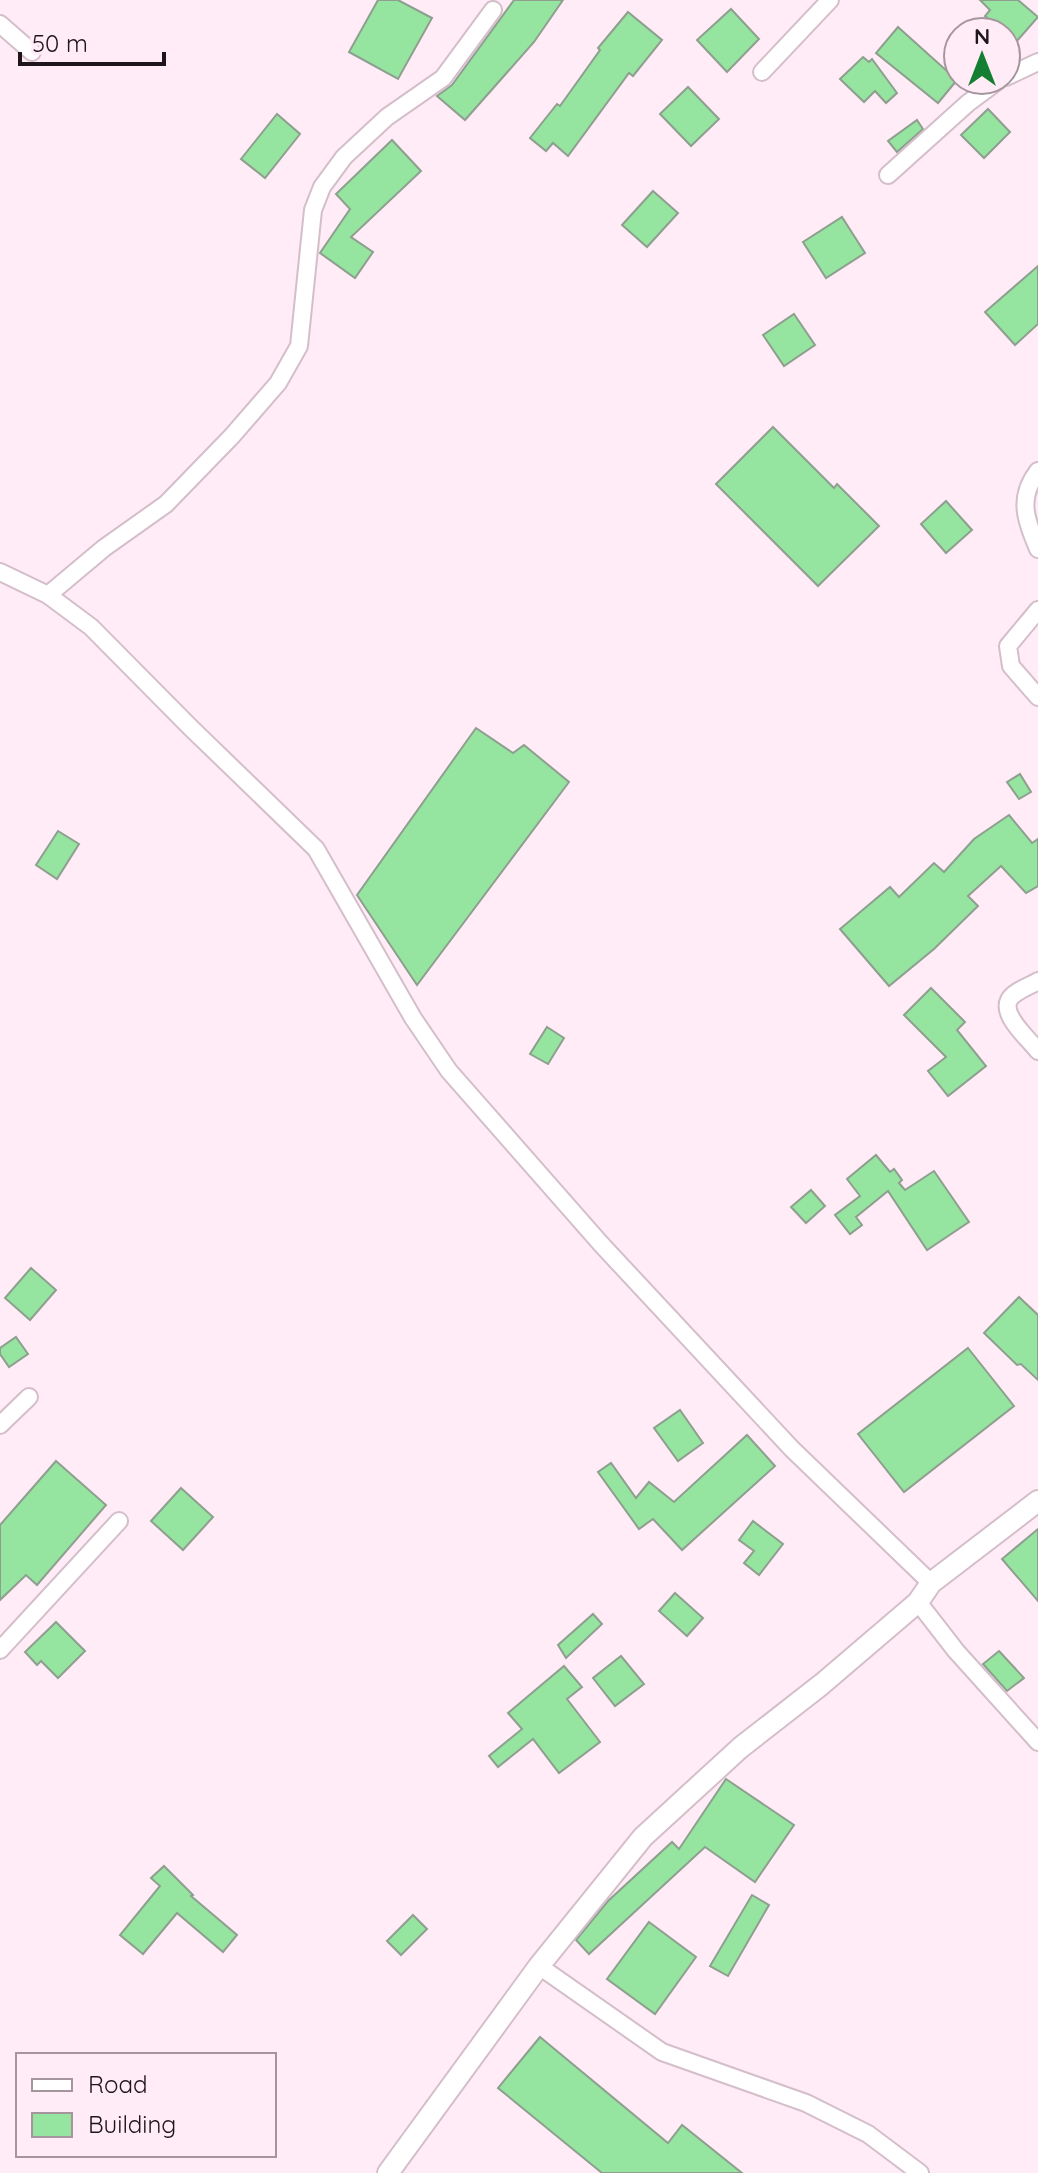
<svg xmlns="http://www.w3.org/2000/svg" width="1038" height="2173" viewBox="0 0 1038 2173" font-family="Quicksand,sans-serif">
<style>
.building{fill:#95e49f;stroke:#8e9f90;stroke-width:2}
.lines{fill:none;stroke-linecap:round;stroke-linejoin:round}
.minor-casing{stroke:#d4beca;stroke-width:20}
.tertiary-casing{stroke:#d4beca;stroke-width:24}
.minor{stroke:#fff;stroke-width:16}
.tertiary{stroke:#fff;stroke-width:20}
</style>
<rect width="100%" height="100%" fill="#ffecf6"/>
<g class="building">
<path d="M378 0H398L432 18 398 79 349 52Z"/>
<path d="M514 0H563L534 42 465 120 437 96 452 85Z"/>
<path d="M980 0H1018L1038 17 1016 42 985 16 990 10Z"/>
<path d="M731 9 759 39 727 72 697 40Z"/>
<path d="M628 12 662 40 633 76 629 73 568 156 553 143 546 151 530 138 557 104 560 106 600 50 598 48Z"/>
<path d="M898 27 957 80 938 103 876 53Z"/>
<path d="M863 57 869 62 872 59 897 93 886 103 875 91 864 102 840 79Z"/>
<path d="M688 87 719 119 691 146 660 114Z"/>
<path d="M988 109 1010 132 984 158 961 135Z"/>
<path d="M277 114 300 134 265 178 241 159Z"/>
<path d="M917 120 923 129 897 152 888 141Z"/>
<path d="M392 140 421 171 351 237 373 252 355 278 320 253 350 209 336 194Z"/>
<path d="M653 191 678 213 647 247 622 225Z"/>
<path d="M842 217 865 253 826 278 803 242Z"/>
<path d="M1038 266V324L1015 345 985 312Z"/>
<path d="M794 314 815 345 784 366 763 335Z"/>
<path d="M773 427 834 488 837 484 879 526 818 586 716 484Z"/>
<path d="M946 501 972 530 946 553 921 524Z"/>
<path d="M476 728 513 753 524 745 569 782 417 985 357 895Z"/>
<path d="M1020 774 1031 792 1019 799 1007 782Z"/>
<path d="M1009 815 1032 843 1038 839V886L1026 893 1001 866 968 896 978 906 934 949 889 986 840 929 890 887 899 897 934 863 944 872 974 839Z"/>
<path d="M58 831 79 844 57 879 36 865Z"/>
<path d="M931 988 965 1022 957 1030 986 1066 948 1096 928 1071 946 1057 904 1015Z"/>
<path d="M547 1027 564 1038 548 1064 530 1054Z"/>
<path d="M876 1155 890 1172 894 1169 902 1180 899 1183 905 1190 934 1171 969 1222 927 1250 888 1191 856 1217 862 1225 850 1234 835 1215 860 1196 847 1179Z"/>
<path d="M811 1190 825 1206 806 1223 791 1207Z"/>
<path d="M31 1268 56 1290 30 1320 5 1298Z"/>
<path d="M1019 1297 1038 1315V1380L1021 1364 1017 1365 984 1333Z"/>
<path d="M16 1337 28 1354 9 1367 0 1354V1348Z"/>
<path d="M968 1348 1014 1406 904 1492 858 1434Z"/>
<path d="M680 1410 703 1443 678 1461 654 1428Z"/>
<path d="M747 1435 775 1466 682 1550 653 1519 639 1529 598 1472 611 1463 636 1498 649 1482 674 1502Z"/>
<path d="M56 1461 106 1505 37 1585 26 1575 0 1600V1525Z"/>
<path d="M181 1488 213 1517 183 1550 151 1521Z"/>
<path d="M753 1521 783 1544 759 1575 744 1563 754 1551 739 1540Z"/>
<path d="M1038 1529V1601L1002 1559Z"/>
<path d="M675 1593 703 1618 687 1636 659 1611Z"/>
<path d="M593 1614 602 1624 566 1658 558 1645Z"/>
<path d="M56 1622 85 1651 58 1678 41 1661 37 1665 25 1652Z"/>
<path d="M999 1651 1024 1678 1007 1691 983 1664Z"/>
<path d="M621 1656 644 1684 615 1706 593 1678Z"/>
<path d="M564 1666 582 1687 567 1699 600 1742 559 1773 533 1739 498 1767 489 1756 522 1729 508 1713Z"/>
<path d="M726 1779 794 1825 755 1882 705 1847 589 1954 576 1940 608 1901 672 1842 679 1849Z"/>
<path d="M164 1866 193 1895 191 1896 237 1935 223 1952 177 1913 143 1954 120 1935 160 1886 151 1878Z"/>
<path d="M752 1895 769 1905 728 1976 710 1966Z"/>
<path d="M413 1915 427 1929 401 1955 387 1941Z"/>
<path d="M649 1922 696 1957 655 2014 607 1979Z"/>
<path d="M540 2037 668 2143 682 2125 742 2173H602L498 2088Z"/>
</g>
<g class="lines">
<defs>
<g id="minor">
<path d="M0 24 32 52"/>
<path d="M762 72 830 0"/>
<path d="M1006 77 1038 62"/>
<path d="M888 175 968 103 999 80"/>
<path d="M1038 471C1017 498 1026 520 1038 549"/>
<path d="M0 572 48 595 91 627 190 727 316 849 413 1018 449 1071 601 1244 792 1449 931 1583"/>
<path d="M48 595 104 548 166 504 232 436 278 383 299 346 313 210 322 187 344 157 387 117 443 78 493 10"/>
<path d="M1038 610 1008 646 1011 666 1038 697"/>
<path d="M1038 981C1030 986 1014 991 1009 1000 1001 1016 1029 1039 1038 1051"/>
<path d="M0 1425 29 1397"/>
<path d="M918 1602 956 1651 1038 1742"/>
<path d="M0 1650 119 1521"/>
<path d="M539 1966 662 2052 806 2103 868 2134 920 2173"/>
</g>
<path id="tertiary" d="M388 2173 539 1966 643 1837 740 1748 822 1684 918 1602 931 1583 1038 1501"/>
</defs>
<use href="#minor" class="minor-casing"/>
<use href="#tertiary" class="tertiary-casing"/>
<use href="#minor" class="minor"/>
<use href="#tertiary" class="tertiary"/>
</g>
<rect x="16" y="2053" width="260" height="104" fill="#ffecf6" stroke="#a5969e" stroke-width="2"/>
<rect x="32" y="2079" width="40" height="12" fill="#ffffff" stroke="#a5969e" stroke-width="2"/>
<text x="88" y="2093" font-size="24" fill="#1e161a">Road</text>
<rect x="32" y="2113" width="40" height="24" fill="#95e49f" stroke="#a5969e" stroke-width="2"/>
<text x="88" y="2133" font-size="24" fill="#1e161a">Building</text>
<g transform="translate(982 56)"><circle r="38" fill="#ffecf6" stroke="#a5969e" stroke-width="2"/>
<path d="M0-6L14 30L0 20L-14 30Z" fill="#147e33"/>
<text y="-12" font-size="22" font-weight="bold" text-anchor="middle" fill="#1e161a">N</text>
</g>
<path d="M20 52v12h144v-12" fill="none" stroke="#1e161a" stroke-width="4"/>
<text x="32" y="52" font-size="24" fill="#1e161a" stroke="#ffecf6" stroke-width="6" paint-order="stroke">50 m</text>
</svg>
